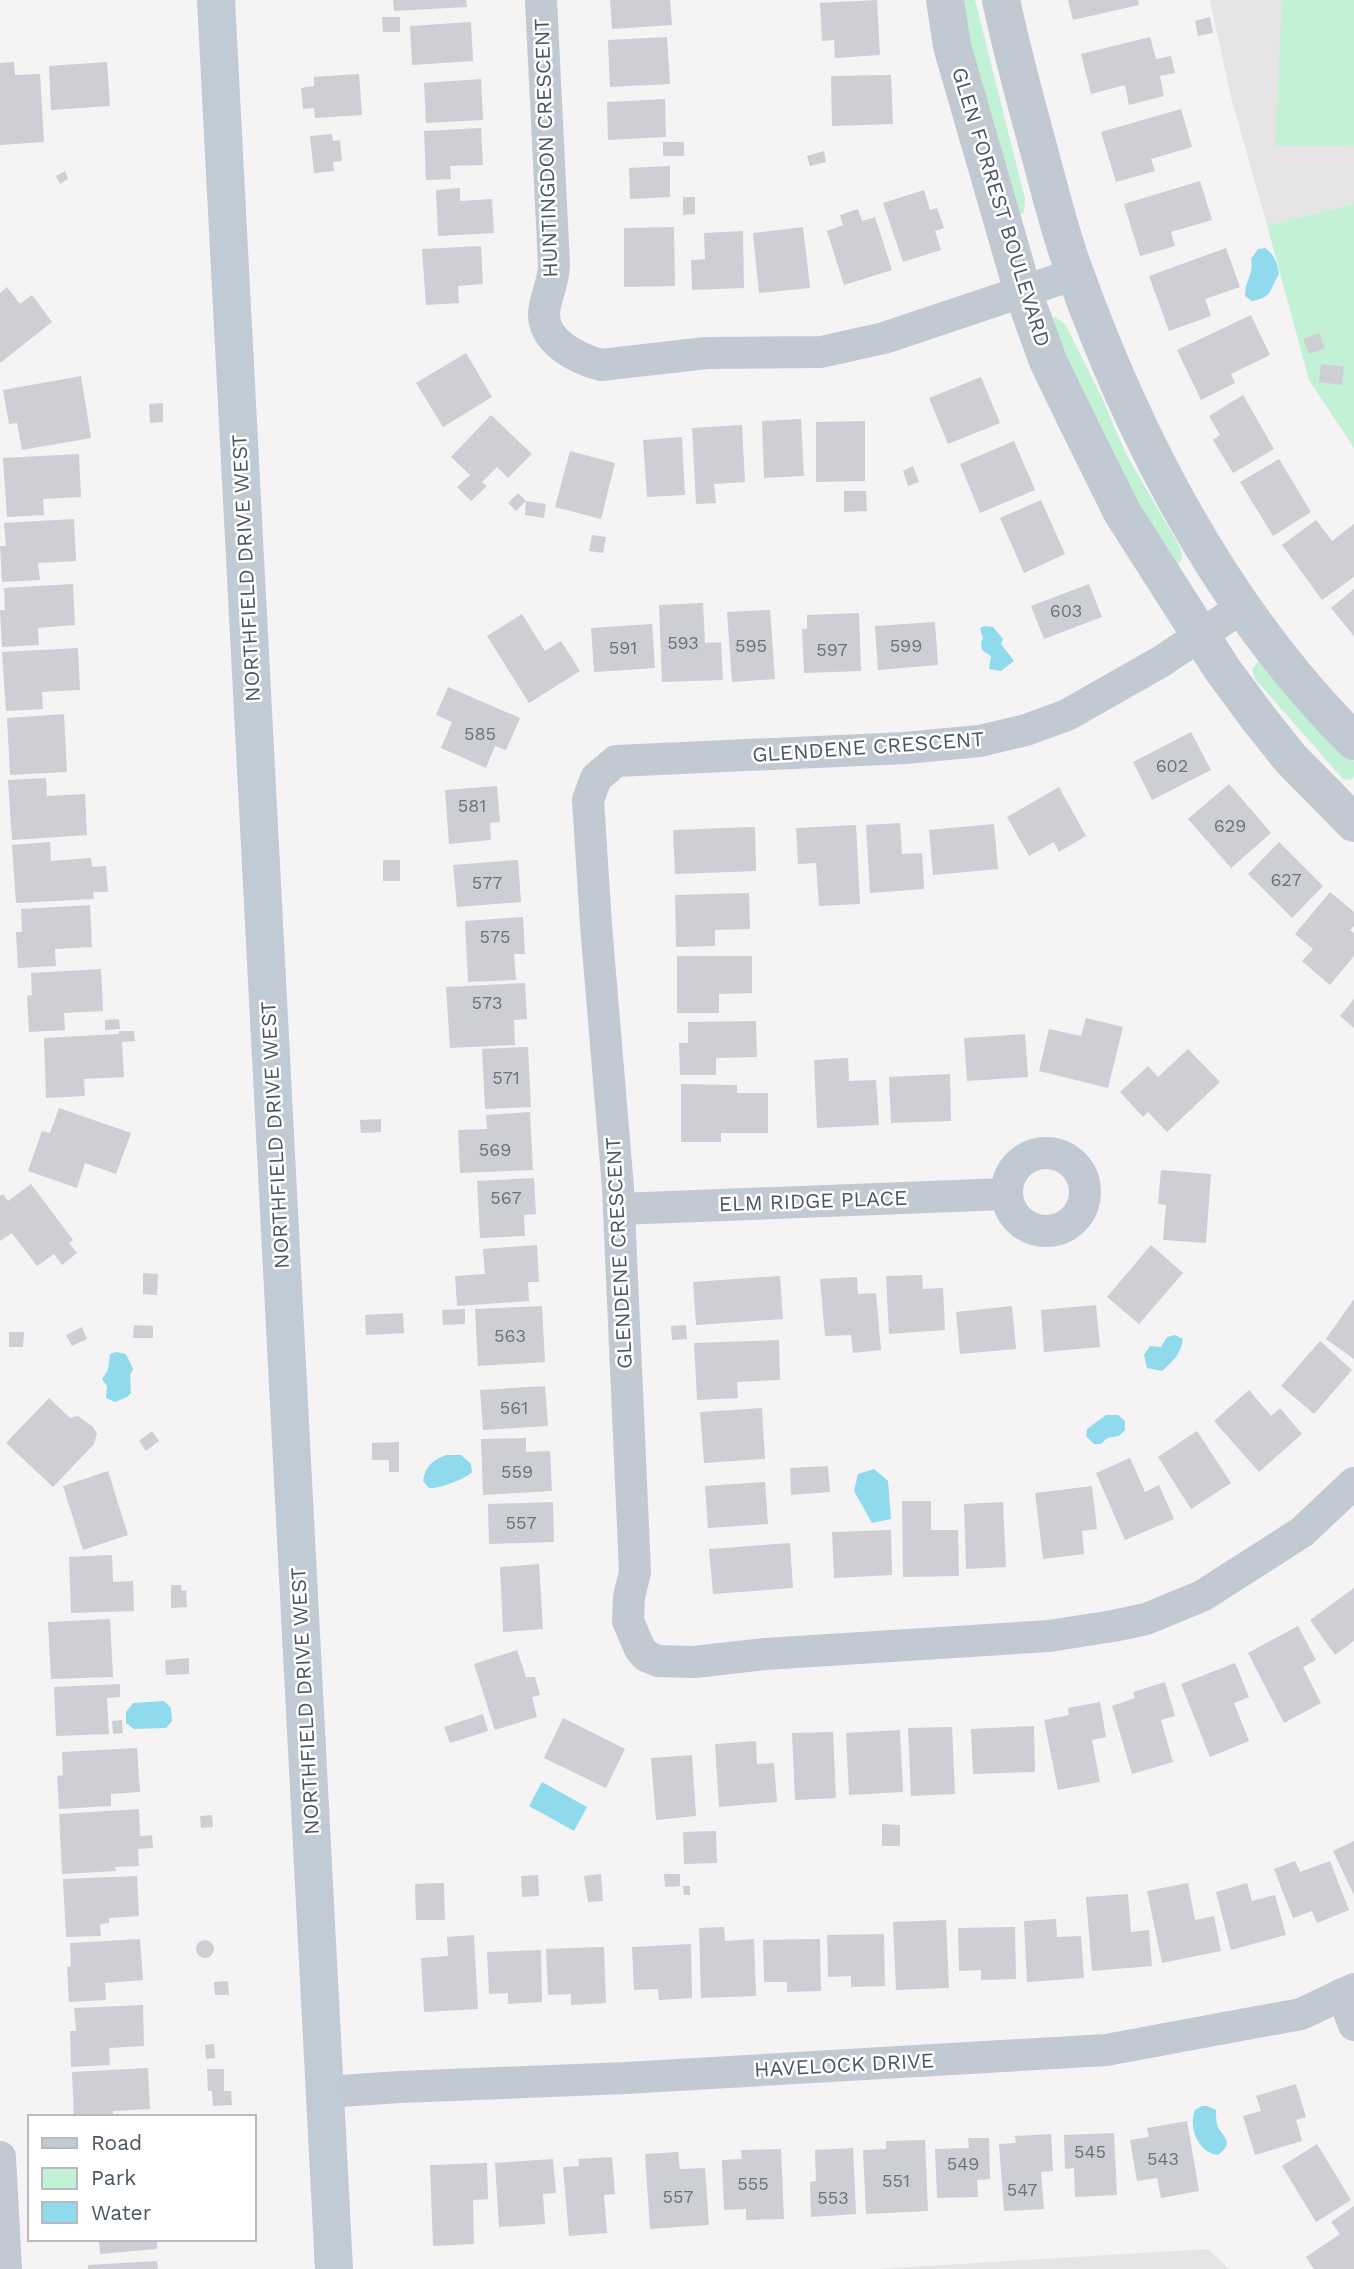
<svg xmlns="http://www.w3.org/2000/svg" width="1354" height="2269" viewBox="0 0 1354 2269" font-family="'Work Sans',sans-serif">
<style>
.education{fill:#e6e4e5}
.green{fill:#c3f1d5}
.water{fill:#90daee}
.building{fill:#cdcfd5}
.lines{fill:none;stroke-linecap:round;stroke-linejoin:round}
.minor{stroke:#c1cad2;stroke-width:32}
.tertiary{stroke:#c1cad2;stroke-width:38}
.secondary{stroke:#c1cbd6;stroke-width:38}
.labels{text-anchor:middle;stroke-width:5;stroke-linejoin:round;paint-order:stroke}
.number-label{font-size:18px;fill:#6b747e}
.street-label{font-size:21px;fill:#4a5661;stroke:#fff}
</style>
<rect width="100%" height="100%" fill="#f5f3f3"/>
<g class="education">
<path d="M1210 0H1354V204L1267 225 1231 97Z"/>
<path d="M1208 2249 1229 2269H876Z"/>
</g>
<g class="green">
<path d="M954 0H975L1025 199 1024 212 1018 216Z"/>
<path d="M1282 0H1354V147L1275 146Z"/>
<path d="M1354 204V448L1309 380 1267 225Z"/>
<path d="M1055 317 1065 324 1102 398 1126 454 1181 549 1182 558 1178 567 1169 568 1047 320Z"/>
<path d="M1258 662 1270 665 1354 761V777L1351 780 1343 779 1255 679 1252 669Z"/>
</g>
<g class="water">
<path d="M1265 248C1275 255 1277 263 1279 274 1269 290 1273 297 1252 301L1245 296C1245 279 1254 275 1251 259L1258 249Z"/>
<path d="M985 626 993 627 1003 639 1001 644 1014 661 1001 671 989 669 991 656 982 650 981 642 983 638 980 628Z"/>
<path d="M1175 1335 1183 1339C1181 1354 1173 1361 1162 1371L1147 1368 1144 1355 1150 1346 1161 1347 1167 1337Z"/>
<path d="M116 1352 126 1354 133 1369 130 1375 131 1393 127 1397 115 1402 106 1398 107 1386 102 1379 108 1370 110 1354Z"/>
<path d="M1106 1415H1118L1125 1421V1430L1119 1436 1107 1438 1101 1444H1094L1086 1436 1087 1429Z"/>
<path d="M446 1455H461L471 1464 472 1472C466 1479 438 1489 429 1488L423 1481C425 1466 433 1460 446 1455Z"/>
<path d="M874 1469 888 1481 891 1519 872 1523 854 1491 858 1474Z"/>
<path d="M164 1701 171 1708 172 1721 166 1728 134 1729 126 1723V1712L133 1703Z"/>
<path d="M542 1782 587 1807 574 1831 529 1806Z"/>
<path d="M1207 2106 1216 2110C1216 2116 1216 2124 1219 2129 1227 2140 1232 2144 1218 2155 1198 2153 1188 2127 1195 2110L1202 2106Z"/>
</g>
<g class="building">
<path d="M393 0H466L467 7 394 11Z"/>
<path d="M610 0H670L672 25 612 29Z"/>
<path d="M877 0 880 55 835 58 834 40 822 41 820 3Z"/>
<path d="M1068 0H1138L1139 5 1073 20Z"/>
<path d="M382 17H400V32H383Z"/>
<path d="M1210 17 1213 33 1198 36 1195 21Z"/>
<path d="M471 22 473 61 412 65 410 26Z"/>
<path d="M667 37 670 84 610 87 608 40Z"/>
<path d="M1150 37 1156 59 1171 56 1175 73 1160 76 1164 96 1129 105 1125 85 1091 94 1081 54Z"/>
<path d="M14 62 15 75 40 74 44 142 0 145V63Z"/>
<path d="M107 62 110 106 51 110 49 66Z"/>
<path d="M359 74 362 115 315 118 314 108 303 109 301 88 314 86V77Z"/>
<path d="M891 75 893 124 832 126 831 76Z"/>
<path d="M481 79 483 120 426 123 424 83Z"/>
<path d="M665 99 666 137 608 140 607 102Z"/>
<path d="M1181 109 1192 147 1151 159 1155 171 1116 182 1101 132Z"/>
<path d="M481 128 483 165 450 166 451 179 426 180 424 131Z"/>
<path d="M332 134 333 141 340 140 342 161 333 162 334 171 314 173 310 136Z"/>
<rect x="663" y="142" width="21" height="14"/>
<path d="M824 151 826 162 810 166 807 156Z"/>
<path d="M670 166V197L630 199 629 168Z"/>
<path d="M65 171 68 179 60 184 56 176Z"/>
<path d="M1200 181 1212 220 1171 232 1175 246 1140 256 1124 204Z"/>
<path d="M460 188V201L492 199 494 233 438 236 436 190Z"/>
<path d="M924 190 930 210 937 208 944 228 935 231 941 250 903 262 883 203Z"/>
<path d="M683 197H695V214L683 215Z"/>
<path d="M858 209 862 221 875 217 892 270 844 285 827 231 843 225 840 215Z"/>
<path d="M674 227 675 286 624 287V228Z"/>
<path d="M803 227 810 288 759 293 753 233Z"/>
<path d="M743 231 744 288 692 290 691 260 705 259 704 233Z"/>
<path d="M481 246 483 284 458 286 459 303 426 305 422 249Z"/>
<path d="M1226 248 1240 287 1205 299 1211 316 1169 331 1149 276Z"/>
<path d="M7 287 20 304 32 295 52 322 0 363V293Z"/>
<path d="M1251 315 1270 355 1231 374 1235 383 1201 400 1177 350Z"/>
<path d="M1319 333 1325 348 1309 354 1303 339Z"/>
<path d="M466 353 492 397 443 427 416 383Z"/>
<path d="M1321 364 1344 367 1342 385 1319 382Z"/>
<path d="M81 376 91 438 22 450 17 423 9 424 3 390Z"/>
<path d="M981 377 1000 423 948 444 929 398Z"/>
<path d="M1243 395 1274 449 1233 473 1213 440 1220 435 1209 416Z"/>
<path d="M163 403V422L150 423 149 404Z"/>
<path d="M491 415 532 454 508 478 497 467 482 482 487 486 471 501 457 487 470 475 451 457Z"/>
<path d="M801 419 804 476 764 478 762 421Z"/>
<path d="M865 421V481L816 482V422Z"/>
<path d="M742 425 745 482 714 484 716 503 696 504 692 428Z"/>
<path d="M682 437 685 495 647 497 643 440Z"/>
<path d="M1014 441 1035 490 980 513 960 464Z"/>
<path d="M570 451 615 463 601 519 555 507Z"/>
<path d="M79 454 81 497 43 499 44 515 7 517 3 458Z"/>
<path d="M1279 459 1311 512 1273 536 1240 482Z"/>
<path d="M913 466 919 482 908 486 903 471Z"/>
<path d="M844 491H866L867 511 844 512Z"/>
<path d="M518 493 526 501 516 511 508 503Z"/>
<path d="M1041 500 1065 554 1024 573 1000 518Z"/>
<path d="M526 501 546 504 544 518 525 515Z"/>
<path d="M74 519 76 561 38 563 40 580 2 582 0 546H6L4 523Z"/>
<path d="M1316 520 1332 541 1354 524V577L1322 600 1282 545Z"/>
<path d="M592 535 606 537 603 553 589 551Z"/>
<path d="M73 584 75 625 38 628 39 645 2 647 0 610H5L4 588Z"/>
<path d="M1089 584 1102 617 1044 639 1031 606Z"/>
<path d="M1354 589V636L1331 608Z"/>
<path d="M703 603 705 643 721 642 723 680 662 682 659 605Z"/>
<path d="M770 610 775 679 732 682 727 612Z"/>
<path d="M859 613 861 671 804 673 802 629H807V615Z"/>
<path d="M522 614 545 651 561 641 580 671 529 703 487 636Z"/>
<path d="M935 622 938 665 878 670 875 626Z"/>
<path d="M652 624 655 668 594 672 591 628Z"/>
<path d="M78 648 80 690 42 692 43 709 6 711 2 652Z"/>
<path d="M448 687 520 718 506 750 495 746 486 768 441 748 452 722 436 715Z"/>
<path d="M64 714 67 772 10 775 7 718Z"/>
<path d="M1191 732 1211 770 1152 800 1133 762Z"/>
<path d="M46 778 47 796 85 794 87 835 12 840 8 780Z"/>
<path d="M1229 784 1271 833 1231 868 1188 819Z"/>
<path d="M497 786 500 822 490 823 491 840 449 844 445 790Z"/>
<path d="M1059 787 1086 836 1059 852 1054 842 1029 856 1007 817Z"/>
<path d="M900 823 902 854 922 853 924 889 870 893 866 825Z"/>
<path d="M994 824 998 869 933 875 929 830Z"/>
<path d="M856 825 860 904 819 906 816 863 798 864 796 828Z"/>
<path d="M755 827 756 871 675 874 673 830Z"/>
<path d="M50 842 51 861 91 858 92 867 106 866 108 892H93L94 899 16 903 12 845Z"/>
<path d="M1279 842 1323 886 1292 918 1248 874Z"/>
<rect x="383" y="860" width="17" height="21"/>
<path d="M518 860 521 902 457 907 453 865Z"/>
<path d="M1330 892 1354 912V926L1350 930 1354 933V956L1330 985 1302 961 1313 949 1295 934Z"/>
<path d="M749 893 750 929 715 930V946L676 947 675 895Z"/>
<path d="M90 905 92 947 55 949 56 966 18 968 16 932H22L21 909Z"/>
<path d="M523 917 525 954H514L516 980 468 982 465 921Z"/>
<path d="M677 956H752V993L719 994V1013H677Z"/>
<path d="M101 969 103 1011 64 1013 65 1030 29 1032 27 996 32 995 31 973Z"/>
<path d="M525 983 527 1019 514 1020 515 1045 450 1048 446 987Z"/>
<path d="M1354 999V1028L1340 1016Z"/>
<path d="M1086 1018 1123 1027 1108 1088 1039 1071 1049 1029 1081 1036Z"/>
<path d="M119 1019 120 1029 105 1030V1020Z"/>
<path d="M756 1021 757 1057 716 1058V1075H680L679 1043H688V1022Z"/>
<path d="M119 1031H134L135 1041 122 1042 124 1077 84 1079 85 1096 46 1098 44 1038 119 1034Z"/>
<path d="M1025 1034 1028 1077 967 1081 964 1038Z"/>
<path d="M528 1047 531 1107 485 1109 482 1049Z"/>
<path d="M1188 1049 1220 1082 1167 1132 1148 1112 1143 1117 1120 1092 1148 1066 1158 1077Z"/>
<path d="M848 1058 849 1081 876 1080 879 1125 817 1128 814 1060Z"/>
<path d="M950 1074 951 1121 891 1123 889 1077Z"/>
<path d="M681 1084 737 1085V1093H768V1133H721V1142H681Z"/>
<path d="M59 1108 131 1133 116 1174 85 1163 77 1188 28 1171 42 1131 50 1133Z"/>
<path d="M530 1112 533 1170 460 1173 458 1130 487 1129 486 1115Z"/>
<path d="M381 1119V1132L361 1133 360 1120Z"/>
<path d="M1161 1170 1211 1174 1206 1243 1163 1240 1166 1205 1158 1204Z"/>
<path d="M534 1178 536 1214 524 1215 525 1236 480 1238 477 1181Z"/>
<path d="M31 1184 73 1240 69 1243 77 1253 62 1265 54 1254 37 1266 12 1233 0 1241V1196L3 1194 8 1201Z"/>
<path d="M537 1245 539 1282H528L529 1301 457 1306 455 1276 485 1274 483 1249Z"/>
<path d="M1151 1245 1183 1273 1139 1324 1107 1297Z"/>
<path d="M143 1273 158 1274 157 1295 143 1294Z"/>
<path d="M922 1275 923 1289 943 1288 945 1330 889 1334 886 1276Z"/>
<path d="M780 1276 783 1319 696 1325 693 1282Z"/>
<path d="M857 1277 858 1294 876 1293 881 1350 853 1353 851 1335 825 1336 820 1279Z"/>
<path d="M1354 1299V1359L1326 1339Z"/>
<path d="M1096 1305 1100 1347 1044 1352 1041 1310Z"/>
<path d="M542 1306 545 1362 478 1366 475 1309Z"/>
<path d="M1012 1306 1016 1349 960 1354 956 1312Z"/>
<path d="M465 1309V1324L443 1325 442 1310Z"/>
<path d="M403 1313 404 1333 366 1335 365 1315Z"/>
<path d="M134 1325 153 1326V1338H133Z"/>
<path d="M686 1325 687 1339 672 1340 671 1326Z"/>
<path d="M82 1327 87 1339 72 1346 66 1335Z"/>
<path d="M9 1332H24L23 1347H9Z"/>
<path d="M779 1340 780 1380 737 1382 738 1398 697 1400 694 1343Z"/>
<path d="M1320 1341 1352 1370 1314 1414 1281 1386Z"/>
<path d="M545 1386 548 1426 483 1430 480 1390Z"/>
<path d="M1249 1390 1271 1416 1280 1408 1302 1434 1259 1472 1214 1421Z"/>
<path d="M49 1398 70 1418 78 1416 93 1427 97 1434 94 1444 53 1487 6 1443Z"/>
<path d="M762 1408 765 1459 704 1463 700 1412Z"/>
<path d="M152 1431 159 1441 146 1451 139 1441Z"/>
<path d="M1197 1431 1231 1483 1191 1509 1158 1457Z"/>
<path d="M526 1438V1452L550 1451 552 1491 483 1495 481 1439Z"/>
<path d="M399 1442V1472H389V1460H372V1443Z"/>
<path d="M1130 1458 1145 1492 1159 1485 1174 1519 1125 1540 1096 1473Z"/>
<path d="M828 1466 830 1492 791 1495 790 1468Z"/>
<path d="M108 1471 128 1535 83 1550 63 1486Z"/>
<path d="M765 1482 768 1524 708 1528 705 1486Z"/>
<path d="M1092 1486 1097 1529 1082 1531 1084 1554 1043 1559 1035 1493Z"/>
<path d="M902 1501H931V1530H958L959 1576 903 1577Z"/>
<path d="M553 1502 554 1542 489 1544 488 1504Z"/>
<path d="M1003 1502 1006 1567 966 1569 964 1504Z"/>
<path d="M891 1530 892 1575 834 1578 832 1532Z"/>
<path d="M790 1543 793 1588 713 1594 709 1549Z"/>
<path d="M112 1555 113 1582 133 1581 134 1611 71 1613 69 1557Z"/>
<path d="M539 1564 543 1629 503 1632 500 1567Z"/>
<path d="M171 1585H181L182 1591 186 1590 187 1607 171 1608Z"/>
<path d="M1354 1588V1641L1335 1655 1310 1620Z"/>
<path d="M110 1619 113 1677 51 1679 48 1622Z"/>
<path d="M1298 1626 1316 1660 1303 1667 1321 1703 1284 1723 1248 1653Z"/>
<path d="M517 1650 526 1677H535L540 1695 532 1697 537 1717 495 1730 474 1664Z"/>
<path d="M189 1658V1674L166 1675 165 1660Z"/>
<path d="M1235 1663 1249 1697 1234 1703 1249 1741 1210 1757 1181 1684Z"/>
<path d="M1165 1682 1175 1716 1161 1720 1173 1762 1132 1774 1112 1706 1135 1698 1133 1692Z"/>
<path d="M120 1684V1697L107 1698 109 1734 56 1736 54 1687Z"/>
<path d="M1100 1702 1106 1737 1092 1740 1100 1782 1058 1790 1044 1720 1069 1715 1068 1708Z"/>
<path d="M483 1714 488 1731 450 1743 444 1727Z"/>
<path d="M563 1718 625 1749 606 1788 544 1758Z"/>
<path d="M122 1720 123 1733 113 1734 112 1721Z"/>
<path d="M1034 1726 1035 1772 973 1774 971 1729Z"/>
<path d="M952 1727 955 1794 911 1796 908 1728Z"/>
<path d="M900 1730 903 1792 849 1795 846 1733Z"/>
<path d="M833 1732 836 1798 795 1800 792 1733Z"/>
<path d="M756 1741 757 1764 774 1763 777 1802 719 1807 715 1744Z"/>
<path d="M137 1748 140 1792 111 1794V1806L59 1809 57 1776 63 1775 62 1752Z"/>
<path d="M692 1755 696 1816 656 1820 651 1758Z"/>
<path d="M139 1809 140 1836 152 1835 153 1848 138 1849 139 1866 115 1867 116 1871 62 1874 59 1814Z"/>
<path d="M212 1815 213 1827 201 1828 200 1816Z"/>
<path d="M882 1824 900 1825V1846H882Z"/>
<path d="M716 1831 717 1863 684 1864 683 1832Z"/>
<path d="M1354 1841V1895L1333 1851Z"/>
<path d="M1295 1861 1300 1872 1330 1861 1349 1910 1317 1923 1312 1911 1293 1918 1274 1869Z"/>
<path d="M601 1874 603 1901 588 1902 584 1876Z"/>
<path d="M664 1874H680V1886L665 1887Z"/>
<path d="M538 1875 539 1896 522 1897 521 1876Z"/>
<path d="M137 1876 139 1916 109 1918V1923L100 1924 101 1936 66 1937 63 1879Z"/>
<path d="M444 1883 445 1920H416L415 1884Z"/>
<path d="M1188 1883 1195 1920 1214 1916 1221 1951 1162 1963 1147 1891Z"/>
<path d="M1247 1883 1252 1901 1275 1895 1286 1935 1231 1950 1216 1892Z"/>
<path d="M683 1886H690V1895H684Z"/>
<path d="M1128 1894 1131 1932 1149 1930 1152 1966 1092 1971 1086 1897Z"/>
<path d="M1056 1919 1057 1937 1081 1936 1084 1978 1027 1982 1024 1921Z"/>
<path d="M946 1920 949 1988 896 1990 893 1922Z"/>
<path d="M724 1927 725 1941 754 1939 756 1996 701 1998 699 1928Z"/>
<path d="M1015 1927 1016 1979 981 1980V1970L959 1971 958 1928Z"/>
<path d="M884 1934 885 1986 851 1987V1976L828 1977 827 1935Z"/>
<path d="M474 1935 478 2009 424 2012 421 1958 448 1956 447 1937Z"/>
<path d="M140 1939 143 1980 105 1983 106 2000 69 2002 67 1967 71 1966 70 1943Z"/>
<path d="M820 1939 821 1991 787 1992V1982H764L763 1940Z"/>
<circle cx="205" cy="1949" r="9"/>
<path d="M691 1944 692 1998 659 2000 658 1989 634 1990 632 1947Z"/>
<path d="M604 1947 606 2003 571 2005V1994L548 1995 546 1949Z"/>
<path d="M541 1950 542 2002 508 2004V1993L489 1994 487 1952Z"/>
<path d="M228 1981 229 1995H215L214 1982Z"/>
<path d="M143 2005 144 2046 109 2048 110 2065 71 2067 70 2031H76L74 2008Z"/>
<path d="M214 2044 215 2058 206 2059 205 2045Z"/>
<path d="M148 2068 150 2109 113 2111V2117H74L72 2072Z"/>
<path d="M207 2069H224V2091H231L232 2105 213 2106 212 2091H208Z"/>
<path d="M1296 2084 1306 2117 1296 2120 1302 2141 1255 2155 1243 2116 1261 2111 1256 2096Z"/>
<path d="M1187 2121 1199 2191 1161 2198 1157 2178 1137 2181 1130 2140 1149 2137 1147 2128Z"/>
<path d="M1114 2133 1117 2195 1075 2197 1074 2168 1065 2169 1064 2135Z"/>
<path d="M1051 2134 1053 2171 1041 2172 1044 2209 1004 2211 999 2144 1016 2143 1015 2136Z"/>
<path d="M968 2138H989L990 2179 977 2180 978 2197 937 2198 935 2149 969 2148Z"/>
<path d="M925 2140 928 2211 866 2214 863 2150 886 2149V2141Z"/>
<path d="M1317 2144 1351 2200 1316 2222 1282 2166Z"/>
<path d="M853 2148 856 2214 811 2217 810 2182 816 2181 815 2150Z"/>
<path d="M781 2149 784 2219 746 2220V2209L724 2210 722 2160 742 2159 741 2150Z"/>
<path d="M678 2152 680 2169 705 2168 709 2225 650 2229 645 2154Z"/>
<path d="M612 2157 615 2194 604 2195 607 2233 569 2236 563 2167 579 2166 578 2159Z"/>
<path d="M553 2159 556 2193 543 2194 545 2224 499 2227 495 2163Z"/>
<path d="M487 2163 488 2199 473 2200 474 2244 433 2246 430 2165Z"/>
<path d="M1354 2206V2269H1314L1306 2257 1340 2234 1331 2222Z"/>
<path d="M99 2239H157V2249L100 2254Z"/>
<path d="M157 2261 158 2269H88V2265Z"/>
</g>
<g class="lines">
<g class="minor">
<path d="M541 0 554 265C554 282 545 297 544 313 543 342 578 359 601 365L706 353 821 352 884 338 1075 274"/>
<path d="M1241 608 1162 661 1067 715 1026 730 980 741 905 748 616 761 596 778 588 800 596 925 618 1188 635 1572 629 1597 628 1621 640 1649 646 1656 658 1661 694 1662 765 1654 1049 1636 1113 1626 1146 1619 1202 1596 1302 1532 1354 1483"/>
<circle cx="1046" cy="1192" r="39"/>
<path d="M619 1209 1006 1194"/>
<path d="M1342 1994 1354 2025"/>
<path d="M325 2092 400 2087 626 2078 1106 2050 1301 2014 1354 1989"/>
<path d="M0 2157 6 2269"/>
</g>
<g class="tertiary">
<path d="M945 0 952 46 1023 292 1048 361 1075 417 1122 512 1222 669 1259 719 1291 759 1354 823"/>
<path d="M1001 0C1012 52 1026 103 1040 154 1051 195 1061 237 1076 276 1137 444 1226 614 1354 741"/>
</g>
<path class="secondary" d="M216 0 334 2269"/>
</g>
<g class="labels">
<g class="number-label">
<text x="1066" y="617">603</text>
<text x="683" y="649">593</text>
<text x="751" y="652">595</text>
<text x="906" y="652">599</text>
<text x="623" y="654">591</text>
<text x="832" y="656">597</text>
<text x="480" y="740">585</text>
<text x="1172" y="772">602</text>
<text x="472" y="812">581</text>
<text x="1230" y="832">629</text>
<text x="1286" y="886">627</text>
<text x="487" y="889">577</text>
<text x="495" y="943">575</text>
<text x="487" y="1009">573</text>
<text x="506" y="1084">571</text>
<text x="495" y="1156">569</text>
<text x="506" y="1204">567</text>
<text x="510" y="1342">563</text>
<text x="514" y="1414">561</text>
<text x="517" y="1478">559</text>
<text x="521" y="1529">557</text>
<text x="1090" y="2158">545</text>
<text x="1163" y="2165">543</text>
<text x="963" y="2170">549</text>
<text x="896" y="2187">551</text>
<text x="753" y="2190">555</text>
<text x="1022" y="2196">547</text>
<text x="678" y="2203">557</text>
<text x="833" y="2204">553</text>
</g>
<g class="street-label">
<text transform="translate(546 148) rotate(-92)" y="7">HUNTINGDON CRESCENT</text>
<text transform="translate(1001 207) rotate(73)" y="7">GLEN FORREST BOULEVARD</text>
<text transform="translate(246 568) rotate(-93)" y="7">NORTHFIELD DRIVE WEST</text>
<text transform="translate(868 747) rotate(-4)" y="7">GLENDENE CRESCENT</text>
<text transform="translate(275 1135) rotate(-93)" y="7">NORTHFIELD DRIVE WEST</text>
<text transform="translate(813 1201) rotate(-2)" y="7">ELM RIDGE PLACE</text>
<text transform="translate(619 1253) rotate(-93)" y="7">GLENDENE CRESCENT</text>
<text transform="translate(305 1701) rotate(-93)" y="7">NORTHFIELD DRIVE WEST</text>
<text transform="translate(844 2065) rotate(-3)" y="7">HAVELOCK DRIVE</text>
</g>
</g>
<rect x="28" y="2115" width="228" height="126" fill="#ffffff" stroke="#b7bbc0" stroke-width="2"/>
<rect x="42" y="2138" width="35" height="10" fill="#c1cbd6" stroke="#b7bbc0" stroke-width="2"/>
<text x="91" y="2150" font-size="21" fill="#4a5661">Road</text>
<rect x="42" y="2168" width="35" height="21" fill="#c3f1d5" stroke="#b7bbc0" stroke-width="2"/>
<text x="91" y="2185" font-size="21" fill="#4a5661">Park</text>
<rect x="42" y="2202" width="35" height="21" fill="#90daee" stroke="#b7bbc0" stroke-width="2"/>
<text x="91" y="2220" font-size="21" fill="#4a5661">Water</text>
</svg>
